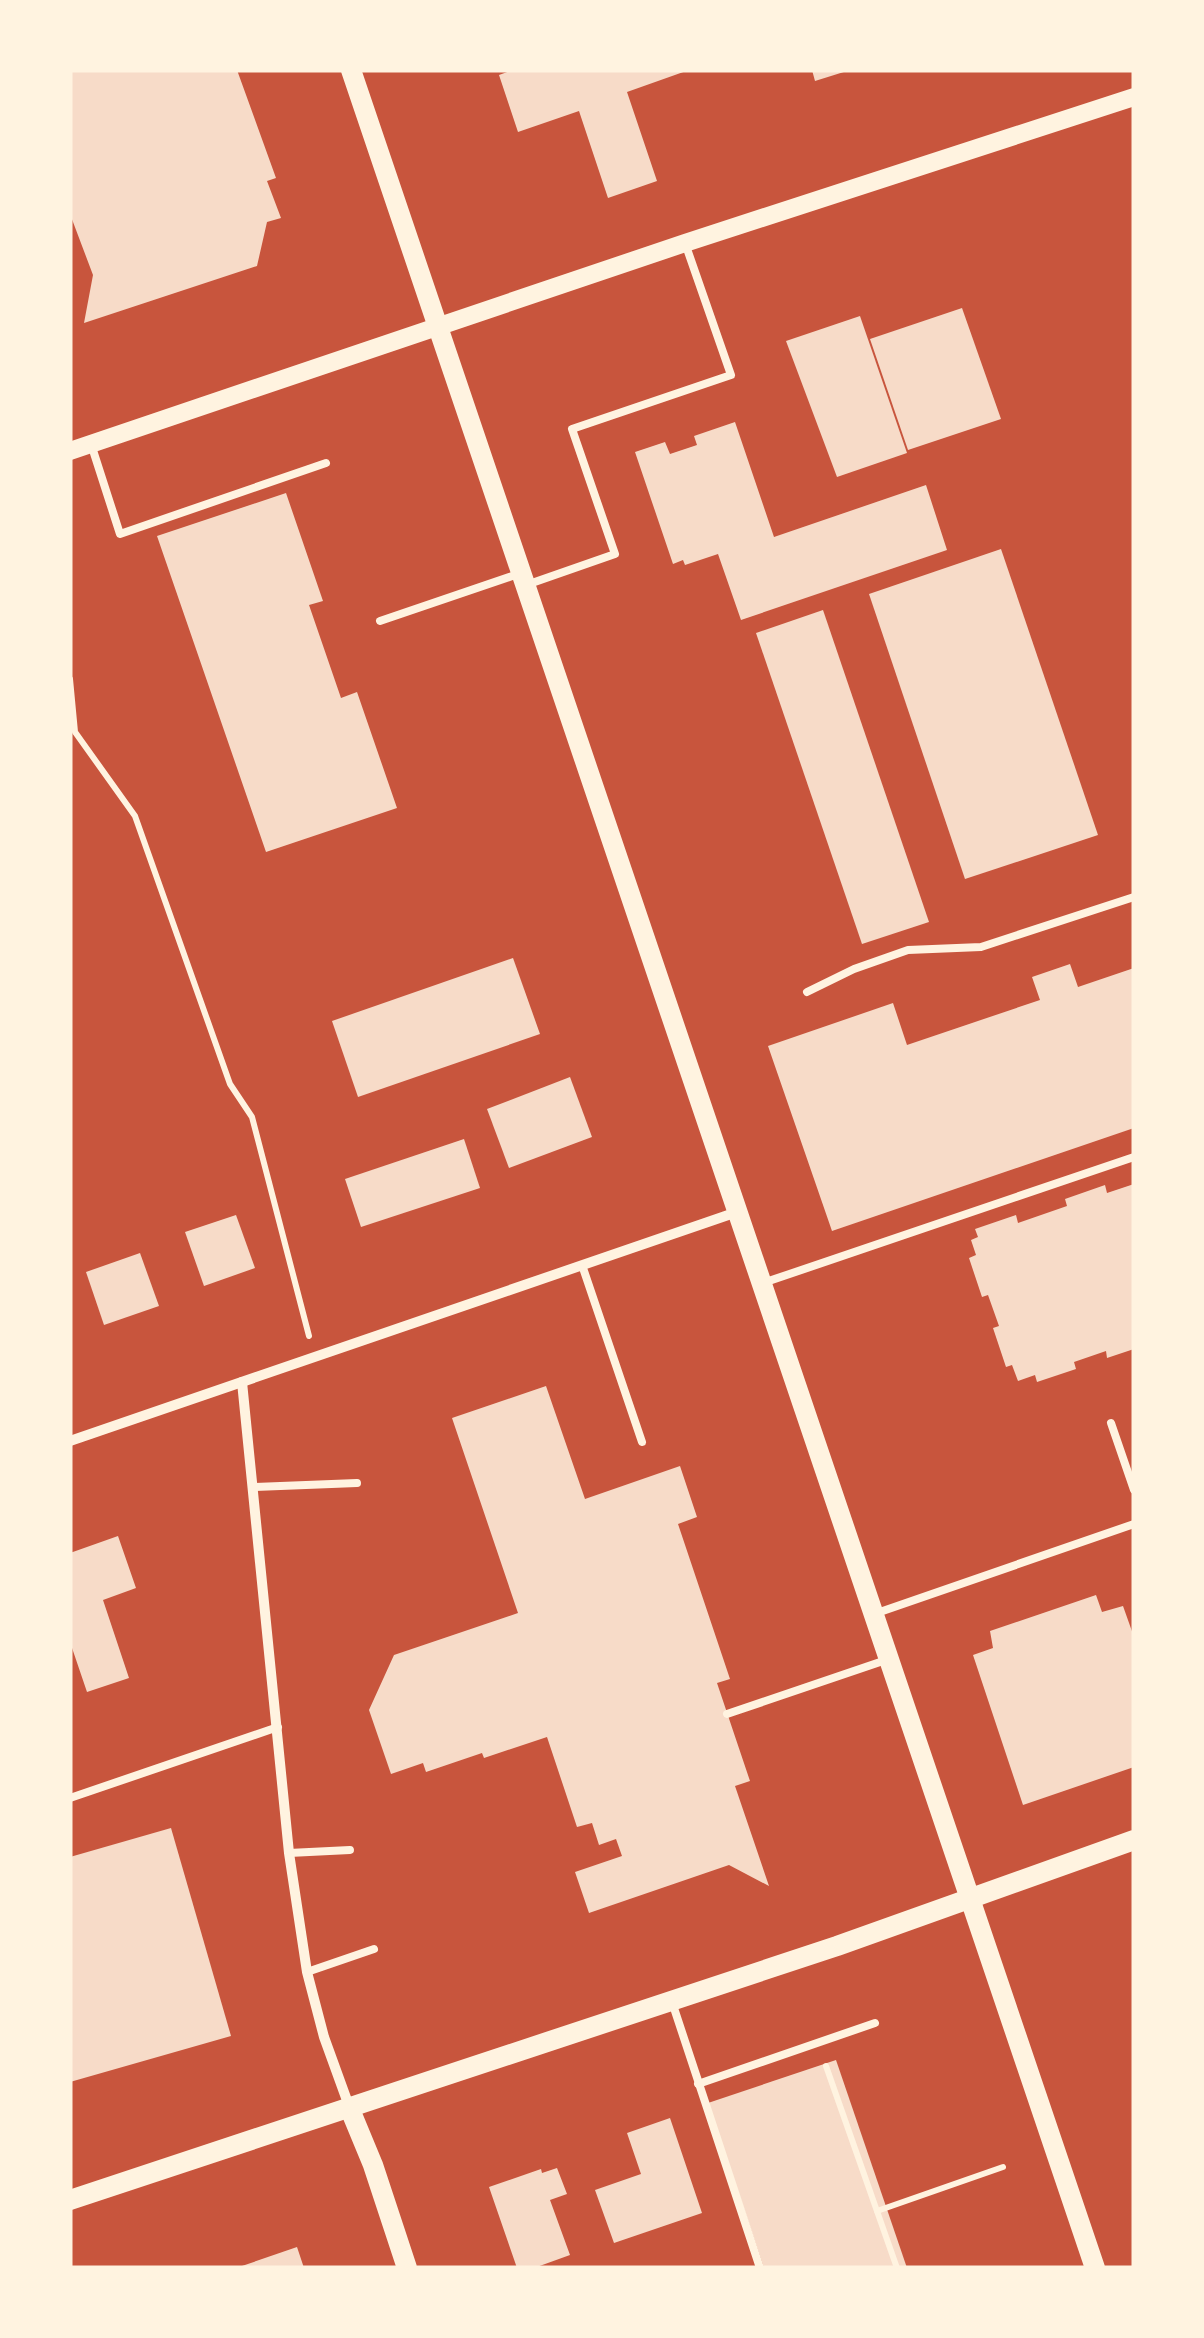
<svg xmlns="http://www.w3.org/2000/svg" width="1204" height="2338" viewBox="0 0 1204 2338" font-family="'Libre Baskerville',serif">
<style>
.building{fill:#f7dbc8}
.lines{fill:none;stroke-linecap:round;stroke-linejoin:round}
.path{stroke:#fff3e0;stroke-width:6}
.service{stroke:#fff3e0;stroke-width:8}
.minor{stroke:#fff3e0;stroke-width:10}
.tertiary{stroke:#fff3e0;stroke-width:18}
.secondary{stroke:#fff3e0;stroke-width:20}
</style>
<rect width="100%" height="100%" fill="#c8553d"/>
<g class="building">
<path d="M70 70H237L276 178 267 181 281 218 267 222 257 266 84 323 93 275 70 214Z"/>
<path d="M513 70H689L627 92 657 181 608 198 579 111 518 132 499 75Z"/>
<path d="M812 70H847V71L815 81Z"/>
<path d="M962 308 1001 419 908 450 870 339Z"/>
<path d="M860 316 907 453 837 477 786 341Z"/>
<path d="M735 422 774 537 926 485 947 550 741 620 718 554 685 565 683 560 673 564 635 452 665 442 670 454 697 445 694 436Z"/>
<path d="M286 493 323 601 309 605 341 698 357 692 397 808 266 852 157 536Z"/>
<path d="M1001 549 1098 835 965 879 869 594Z"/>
<path d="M823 610 929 922 862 944 756 633Z"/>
<path d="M513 958 540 1034 358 1097 332 1021Z"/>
<path d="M1070 964 1078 987 1134 968V1128L832 1231 768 1046 893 1003 907 1045 1040 1000 1032 977Z"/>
<path d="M570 1077 592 1137 509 1168 487 1109Z"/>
<path d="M464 1139 480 1188 361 1227 345 1179Z"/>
<path d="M1134 1184V1349L1107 1358 1106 1351 1074 1362 1076 1369 1037 1382 1035 1375 1018 1381 1012 1365 1006 1367 993 1328 999 1326 988 1295 982 1297 969 1258 976 1255 971 1240 978 1237 975 1229 1016 1215 1018 1223 1067 1206 1065 1199 1105 1185 1107 1193Z"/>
<path d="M236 1215 255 1268 204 1286 185 1232Z"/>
<path d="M140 1253 159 1306 104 1325 86 1272Z"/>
<path d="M546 1386 585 1499 680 1466 697 1517 678 1524 730 1679 717 1683 750 1781 735 1786 769 1886 729 1865 589 1913 575 1872 622 1856 616 1839 599 1845 592 1823 577 1827 547 1737 484 1758 482 1753 426 1772 423 1763 391 1774 369 1710 394 1655 518 1613 452 1418Z"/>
<path d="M118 1536 136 1588 103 1600 129 1678 87 1692 70 1642V1553Z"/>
<path d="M1096 1595 1102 1612 1123 1606 1134 1637V1767L1023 1805 973 1655 993 1648 990 1631Z"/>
<path d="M171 1828 231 2036 70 2082V1857Z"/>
<path d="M836 2060 907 2268H764L708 2103Z"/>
<path d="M670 2118 702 2213 614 2243 595 2190 641 2174 627 2133Z"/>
<path d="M557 2168 567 2194 550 2200 570 2255 534 2268H517L489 2187 541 2169 542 2173Z"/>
<path d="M297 2247 304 2268H239V2267Z"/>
</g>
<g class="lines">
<g class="path">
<path d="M70 679 75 732 135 816 230 1084 252 1117 309 1336"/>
<path d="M826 2066 897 2268"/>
<path d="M877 2211 1003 2167"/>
</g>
<g class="service">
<path d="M91 444 120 534 326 463"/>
<path d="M529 584 615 554 572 429 731 375 685 243"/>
<path d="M380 621 518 574"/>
<path d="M807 992 854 969 908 950 981 947 1134 897"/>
<path d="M582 1265 642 1442"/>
<path d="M763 1283 1134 1157"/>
<path d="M1111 1423 1134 1490"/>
<path d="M255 1487 357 1483"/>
<path d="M874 1614 1134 1524"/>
<path d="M727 1714 889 1659"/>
<path d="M70 1798 278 1727"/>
<path d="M289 1853 350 1850"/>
<path d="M307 1972 374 1949"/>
<path d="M672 2002 760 2268"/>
<path d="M698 2084 875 2023"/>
</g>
<g class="minor">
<path d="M242 1382 289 1853 307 1972 324 2037 349 2106"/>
<path d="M70 1441 737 1212"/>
</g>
<path class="tertiary" d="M70 451 685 243 1134 97"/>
<g class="secondary">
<path d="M351 70 1095 2268"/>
<path d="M349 2107 373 2165 407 2268"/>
<path d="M70 2200 837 1946 1134 1840"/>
</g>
</g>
<rect width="1204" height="2338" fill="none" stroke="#fff3e0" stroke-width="145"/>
</svg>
